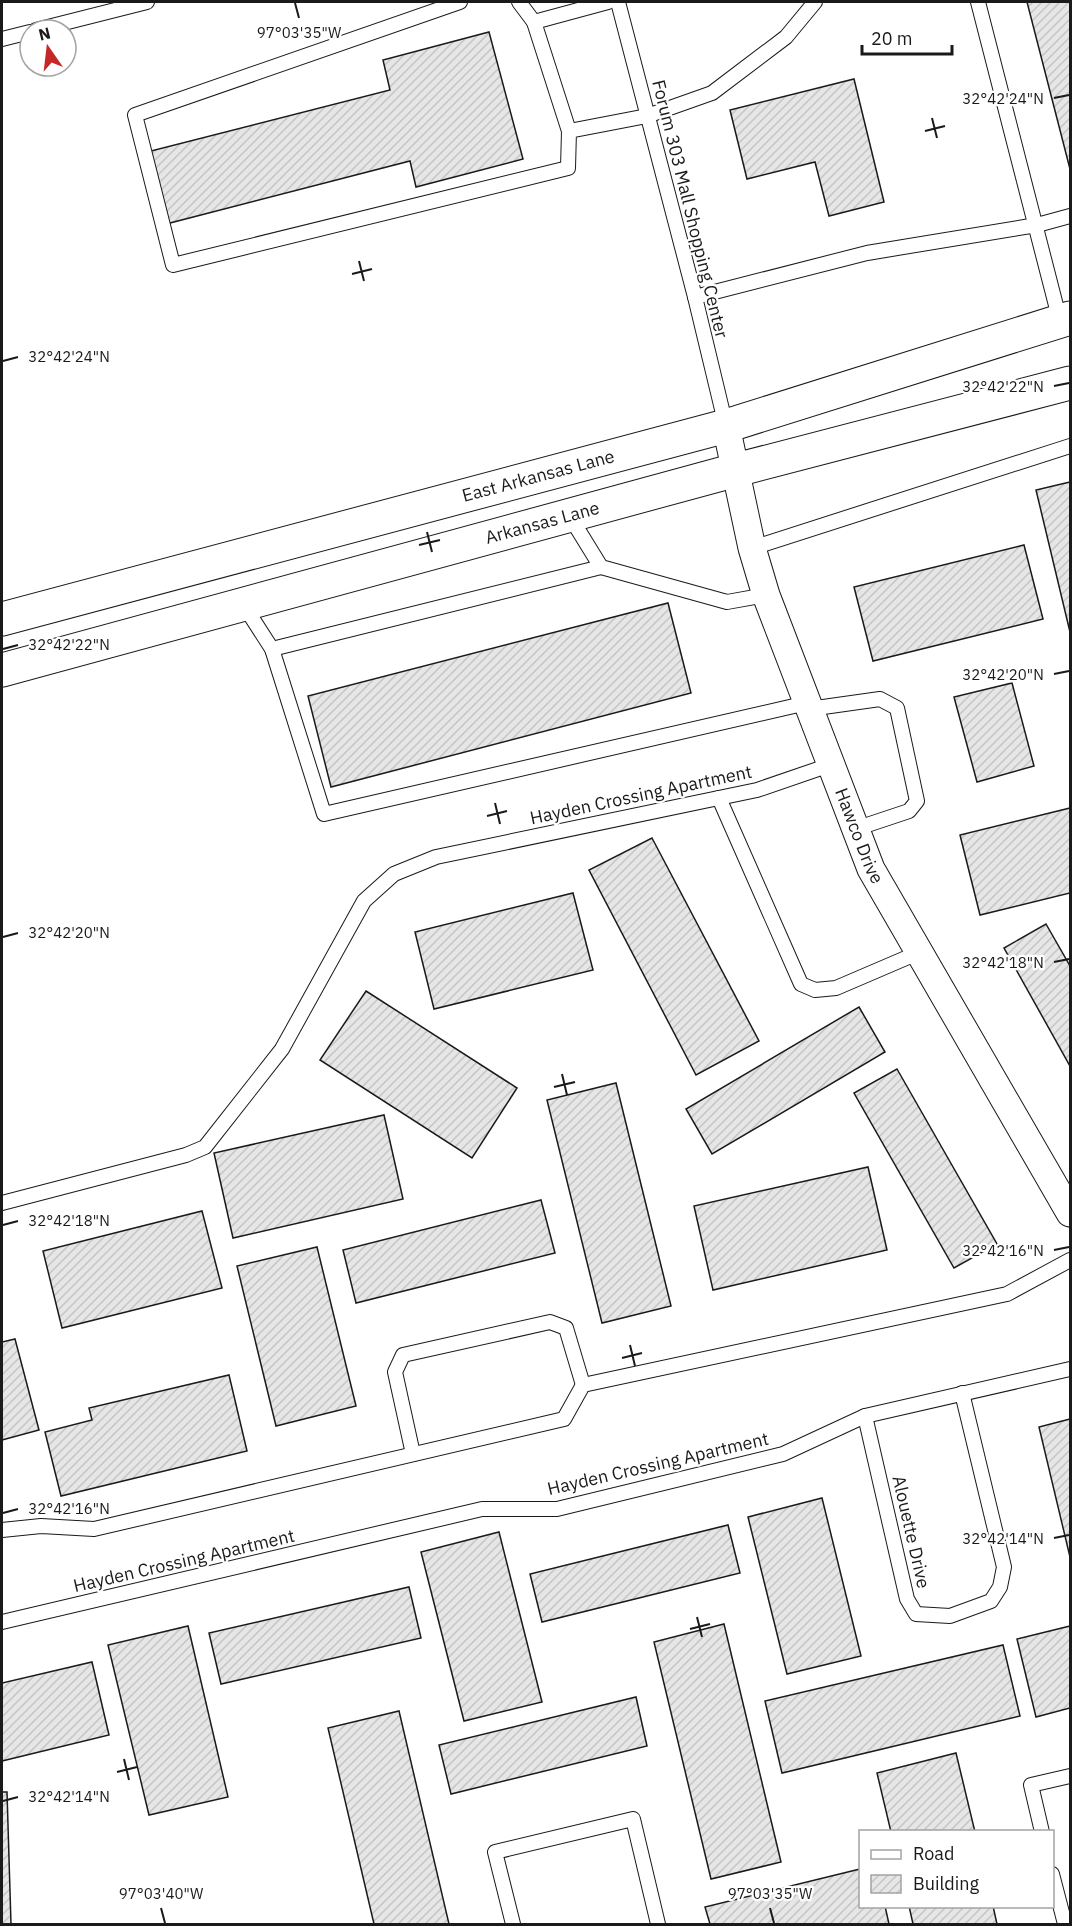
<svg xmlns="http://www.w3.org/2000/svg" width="1072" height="1926" viewBox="0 0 1072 1926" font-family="'IBM Plex Sans',sans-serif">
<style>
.building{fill:url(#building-hatch);stroke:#1a1a1a;stroke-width:1.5}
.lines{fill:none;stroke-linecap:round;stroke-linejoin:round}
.service-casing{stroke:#1a1a1a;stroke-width:16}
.minor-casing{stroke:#1a1a1a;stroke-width:29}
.secondary-casing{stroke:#1a1a1a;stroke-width:35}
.service{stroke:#fff;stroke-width:14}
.minor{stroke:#fff;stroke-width:27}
.secondary{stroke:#fff;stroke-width:33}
.ticks{fill:none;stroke:#1a1a1a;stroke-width:2}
.labels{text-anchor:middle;stroke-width:4.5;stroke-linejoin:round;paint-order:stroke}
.street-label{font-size:18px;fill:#1a1a1a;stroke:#fff}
.ticks-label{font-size:15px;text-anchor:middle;fill:#1a1a1a;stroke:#fff;stroke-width:4.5;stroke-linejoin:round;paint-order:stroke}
</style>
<defs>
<pattern id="building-hatch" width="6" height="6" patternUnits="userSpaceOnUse" patternTransform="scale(1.5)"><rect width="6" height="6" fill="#e6e6e6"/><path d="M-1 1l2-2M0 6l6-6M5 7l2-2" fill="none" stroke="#c5c5c5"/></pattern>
</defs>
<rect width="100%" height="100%" fill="#fff"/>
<g class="building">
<path d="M1027 2H1070V169Z"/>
<path d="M489 32 523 159 416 187 410 161 166 224 147 152 390 90 383 60Z"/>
<path d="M854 79 884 202 829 216 815 162 747 179 730 110Z"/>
<path d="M1070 482V632L1036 490Z"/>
<path d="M1024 545 1043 619 873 661 854 587Z"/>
<path d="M668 603 691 693 331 787 308 696Z"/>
<path d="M1012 683 1034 766 977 782 954 697Z"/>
<path d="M1070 808V893L980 915 960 835Z"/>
<path d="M652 838 759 1041 696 1075 589 870Z"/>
<path d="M573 893 593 970 434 1009 415 932Z"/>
<path d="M1046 924 1070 966V1066L1004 948Z"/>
<path d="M366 991 517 1088 472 1158 320 1060Z"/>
<path d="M859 1007 885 1052 712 1154 686 1109Z"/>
<path d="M897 1069 997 1244 954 1268 854 1093Z"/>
<path d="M616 1083 671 1306 602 1323 547 1100Z"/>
<path d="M384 1115 403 1199 233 1238 214 1153Z"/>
<path d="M868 1167 887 1250 713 1290 694 1206Z"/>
<path d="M541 1200 555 1253 356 1303 343 1250Z"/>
<path d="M202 1211 222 1288 62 1328 43 1251Z"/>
<path d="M317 1247 356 1406 276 1426 237 1266Z"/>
<path d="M15 1339 39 1430 2 1440V1342Z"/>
<path d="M229 1375 247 1451 61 1496 45 1432 92 1420 89 1408Z"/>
<path d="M1070 1419V1557L1039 1427Z"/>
<path d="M822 1498 861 1656 787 1674 748 1517Z"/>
<path d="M728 1525 740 1573 542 1622 530 1574Z"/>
<path d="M499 1532 542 1702 464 1721 421 1552Z"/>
<path d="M409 1587 421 1638 221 1684 209 1633Z"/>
<path d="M724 1624 781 1862 711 1879 654 1642Z"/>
<path d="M188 1626 228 1797 149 1815 108 1645Z"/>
<path d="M1070 1626V1708L1036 1717 1017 1639Z"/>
<path d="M1003 1645 1020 1716 782 1773 765 1701Z"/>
<path d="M92 1662 109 1735 2 1761V1683Z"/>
<path d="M636 1697 647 1746 451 1794 439 1745Z"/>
<path d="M399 1711 449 1924H374L328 1728Z"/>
<path d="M956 1753 975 1832H891L877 1773Z"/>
<path d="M2 1792H7L11 1924H2Z"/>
<path d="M860 1869V1906H885L889 1924H710L705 1907Z"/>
<path d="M909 1906H993L997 1924H913Z"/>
</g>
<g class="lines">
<defs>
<g id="service">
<path d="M460 2 135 115 173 265 568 168 569 131 647 116 712 93 786 37 815 2"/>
<path d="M519 2 534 22 608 2"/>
<path d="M618 2 695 297 726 426"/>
<path d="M978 2 1060 321"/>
<path d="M534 22 569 131"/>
<path d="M36 30 147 2"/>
<path d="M2 39 30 32"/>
<path d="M695 297 867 253 1037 225 1070 216"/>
<path d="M569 515 601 567 727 602 766 595"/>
<path d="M752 548 1070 446"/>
<path d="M243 604 272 649 324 814 807 703"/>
<path d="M272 649 601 567"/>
<path d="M809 709 880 699 897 708 917 801 909 811 855 829"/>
<path d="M719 798 801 984 815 990 836 988 920 952"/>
<path d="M2 1203 186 1155 205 1147 282 1049 364 901 394 874 436 857 757 790 830 765"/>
<path d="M865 1416 907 1599 916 1614 950 1616 991 1601 1000 1587 1004 1567 962 1393"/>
<path d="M413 1454 395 1372 403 1355 550 1322 566 1328 583 1385"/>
<path d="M2 1530 41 1526 94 1529 564 1419 583 1385 1007 1294 1070 1260"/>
<path d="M2 1622 482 1509H557L783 1454 865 1416 1070 1369"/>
<path d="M1042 1832 1031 1785 1070 1776"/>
<path d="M1052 1874 1065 1924"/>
<path d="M513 1924 495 1852 633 1819 658 1924"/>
</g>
<g id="minor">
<path id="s1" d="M726 426 752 548 766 595 871 869 1070 1213"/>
</g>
<g id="secondary">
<path id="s2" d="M2 619 726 426 1070 318"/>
<path id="s3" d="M2 670 736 470 1070 383"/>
</g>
</defs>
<use href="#service" class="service-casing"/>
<use href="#minor" class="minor-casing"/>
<use href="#secondary" class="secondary-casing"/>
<use href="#service" class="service"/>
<use href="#minor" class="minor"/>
<use href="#secondary" class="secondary"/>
</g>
<path class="ticks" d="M295 3 299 18M1054 98 1069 95M932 118 937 138M925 131 945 126M359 261 364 281M352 274 372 269M3 361 18 357M1054 386 1069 383M427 532 432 552M419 545 440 540M3 649 18 645M1054 674 1069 671M495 803 500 824M487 816 507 811M3 937 18 933M1054 962 1069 959M562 1074 567 1095M554 1087 575 1082M3 1225 18 1221M1054 1250 1069 1247M630 1345 635 1366M622 1358 642 1353M3 1513 18 1509M1054 1538 1069 1535M697 1617 702 1637M690 1629 710 1624M124 1759 129 1780M117 1772 137 1767M3 1801 18 1797M161 1908 165 1923M770 1908 774 1923"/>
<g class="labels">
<g class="street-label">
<text transform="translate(690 209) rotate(76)" y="6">Forum 303 Mall Shopping Center</text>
<text dy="6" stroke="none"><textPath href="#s2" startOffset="555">East Arkansas Lane</textPath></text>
<text dy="6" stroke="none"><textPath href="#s3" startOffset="560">Arkansas Lane</textPath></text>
<text transform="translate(641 795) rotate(-12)" y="6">Hayden Crossing Apartment</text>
<text dy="6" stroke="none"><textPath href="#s1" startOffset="432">Hawco Drive</textPath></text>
<text transform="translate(658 1464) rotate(-13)" y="6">Hayden Crossing Apartment</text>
<text transform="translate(911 1532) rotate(77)" y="6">Alouette Drive</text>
<text transform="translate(184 1561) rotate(-13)" y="6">Hayden Crossing Apartment</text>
</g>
</g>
<g class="ticks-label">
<text x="299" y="38">97°03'35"W</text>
<text x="1003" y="104">32°42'24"N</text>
<text x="69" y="362">32°42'24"N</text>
<text x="1003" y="392">32°42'22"N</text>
<text x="69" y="650">32°42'22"N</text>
<text x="1003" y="680">32°42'20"N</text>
<text x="69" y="938">32°42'20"N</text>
<text x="1003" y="968">32°42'18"N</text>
<text x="69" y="1226">32°42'18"N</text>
<text x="1003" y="1256">32°42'16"N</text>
<text x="69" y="1514">32°42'16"N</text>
<text x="1003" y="1544">32°42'14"N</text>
<text x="69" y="1802">32°42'14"N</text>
<text x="161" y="1899">97°03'40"W</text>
<text x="770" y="1899">97°03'35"W</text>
</g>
<rect width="1072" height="1926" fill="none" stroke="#1a1a1a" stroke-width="6"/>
<rect x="859" y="1830" width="195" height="78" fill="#ffffff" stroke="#a3a3a3" stroke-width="1.5"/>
<rect x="871" y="1850" width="30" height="9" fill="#ffffff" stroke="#a3a3a3" stroke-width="1.5"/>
<text x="913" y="1860" font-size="18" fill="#1a1a1a">Road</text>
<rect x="871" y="1875" width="30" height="18" fill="url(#building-hatch)" stroke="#a3a3a3" stroke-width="1.5"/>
<text x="913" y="1890" font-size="18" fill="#1a1a1a">Building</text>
<g transform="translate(48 48) rotate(346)"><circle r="28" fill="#ffffff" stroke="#a3a3a3" stroke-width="1.5"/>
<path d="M0-4.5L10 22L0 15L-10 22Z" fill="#c62828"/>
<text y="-9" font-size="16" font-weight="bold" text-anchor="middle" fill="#1a1a1a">N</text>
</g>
<path d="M862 45v9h90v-9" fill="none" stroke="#1a1a1a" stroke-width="3"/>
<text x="871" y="45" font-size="18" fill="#1a1a1a" stroke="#ffffff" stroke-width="4.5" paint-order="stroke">20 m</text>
</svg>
